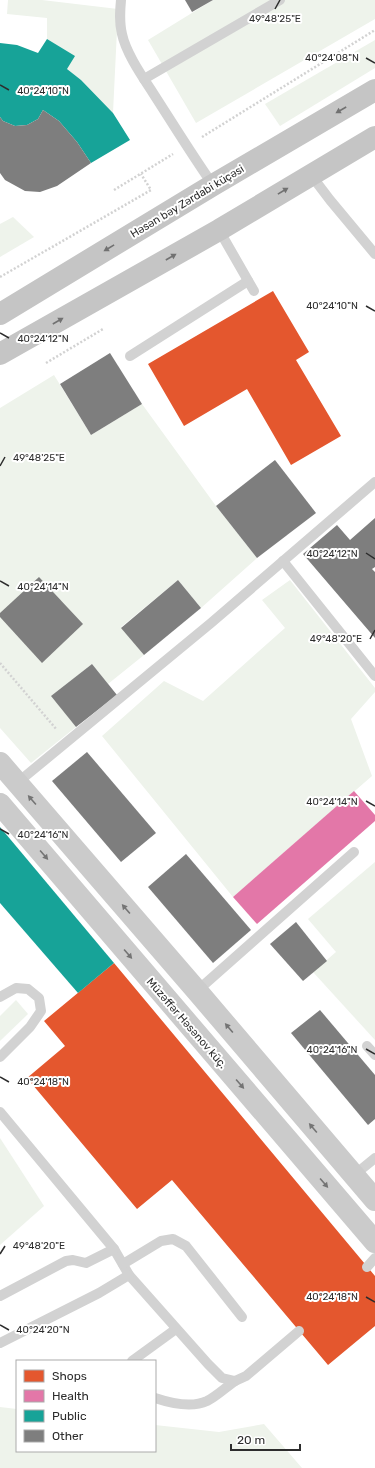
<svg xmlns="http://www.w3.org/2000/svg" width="375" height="1468" viewBox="0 0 375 1468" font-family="Rubik,sans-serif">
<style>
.green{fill:#eef3eb}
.shops{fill:#e4572e}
.health{fill:#e377a8}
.public{fill:#17a398}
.building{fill:#7e7e7e}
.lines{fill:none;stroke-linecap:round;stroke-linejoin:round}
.path{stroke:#d2d2d2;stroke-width:2.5;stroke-dasharray:2 2;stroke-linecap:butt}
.service{stroke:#d2d2d2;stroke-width:10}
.secondary{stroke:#cbcbcb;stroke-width:22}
.primary{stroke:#c5c5c5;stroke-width:22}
.oneway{fill:#717171}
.oneway2{fill:#747474}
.ticks{fill:none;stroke:#2d2d2d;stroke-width:1.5}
.labels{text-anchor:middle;stroke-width:4;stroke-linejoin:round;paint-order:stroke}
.street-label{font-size:11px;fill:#2d2d2d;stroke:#fff}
.ticks-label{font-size:10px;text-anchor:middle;fill:#2d2d2d;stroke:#fff;stroke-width:4;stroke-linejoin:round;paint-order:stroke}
</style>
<rect width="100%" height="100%" fill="#fff"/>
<g class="green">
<path d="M8 0H42L118 9 113 113 81 80 67 69 47 39V18L7 14Z"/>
<path d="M213 0H375V19L196 123 148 40Z"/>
<path d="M375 40V68L280 126 265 104Z"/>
<path d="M13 217 34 237 0 257V224Z"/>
<path d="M54 375 91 435 142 404 216 506 257 558 201 608 178 580 121 627 144 655 108 684 92 664 52 696 76 727 31 763 0 728V408Z"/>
<path d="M290 580 375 688V692L351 719 372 776 233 897 102 736 164 681 203 701 285 628 262 600Z"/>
<path d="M375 862V1040L313 972 336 952 308 919Z"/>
<path d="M16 1000 28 1014 0 1041V1016Z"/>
<path d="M0 1138 44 1206 0 1245Z"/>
<path d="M0 1407 17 1409V1451H155V1425L219 1432 264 1424 302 1468H0Z"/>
</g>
<g class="shops">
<path d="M273 291 309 352 296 360 341 436 291 465 247 389 184 426 148 364Z"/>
<path d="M114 963 375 1276V1326L328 1365 172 1180 137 1209 27 1078 65 1046 44 1021Z"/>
</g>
<path class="health" d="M354 791 375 815V821L257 924 233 897Z"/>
<g class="public">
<path d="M47 39 75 56 67 69 81 80 113 113 130 140 91 163 77 142 59 121 43 110 38 119 27 125 15 126 3 121 0 117V43L17 45 38 53Z"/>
<path d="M0 827 114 963 78 993 0 903Z"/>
</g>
<g class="building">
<path d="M185 0H213L192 12Z"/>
<path d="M43 110 59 121 77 142 91 163 57 186 40 192 25 191 5 180 0 173V117L3 121 15 126 27 125 38 119Z"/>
<path d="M110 353 142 404 91 435 60 384Z"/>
<path d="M275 460 316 513 257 558 216 506Z"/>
<path d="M375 518V567L372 569 375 572V638L303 554 337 525 350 540Z"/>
<path d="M39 577 83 624 42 663 0 617V613Z"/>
<path d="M178 580 201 608 144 655 121 628Z"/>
<path d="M92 664 117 695 76 727 51 696Z"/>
<path d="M87 752 156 833 121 862 52 781Z"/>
<path d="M186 854 251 930 213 963 148 887Z"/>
<path d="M296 922 327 961 303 981 270 944Z"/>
<path d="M320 1010 375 1075V1119L368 1125 291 1033Z"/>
</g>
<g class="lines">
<g class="path">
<path d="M202 137 375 30"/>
<path d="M114 190 173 154"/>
<path d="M0 277 151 190 141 174"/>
<path d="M46 363 103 329"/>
<path d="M0 663 57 730"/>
</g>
<g class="service">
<path d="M121 0C120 11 119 22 122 34 126 53 142 76 153 93 173 124 192 155 213 185"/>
<path d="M144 79 280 0"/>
<path d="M311 175 330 200 375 254"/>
<path d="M219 230 254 291"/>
<path d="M130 356 248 281"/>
<path d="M283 561 375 676"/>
<path d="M17 783 211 623 375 482"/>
<path d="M197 991 354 852"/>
<path d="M0 997 16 988 28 989 39 998 41 1011 30 1027 0 1057"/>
<path d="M367 1046 375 1055"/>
<path d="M0 1112 114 1249 129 1275 208 1364 222 1378 235 1381 246 1376 299 1331"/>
<path d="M353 1176 375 1158"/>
<path d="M123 1264 161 1241 173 1239 186 1246 242 1317"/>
<path d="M367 1267 375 1258"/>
<path d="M0 1296 66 1261 73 1260 86 1263 114 1249"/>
<path d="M0 1343 99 1293 129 1275"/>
<path d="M132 1361 176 1329"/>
<path d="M155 1398C170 1403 192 1408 207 1401 217 1396 226 1387 235 1381"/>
</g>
<g class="secondary">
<path d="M0 763 197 991 375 1200"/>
<path d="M0 804 375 1242"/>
</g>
<g class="primary">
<path d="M0 314 213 185 375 90"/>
<path d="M0 354 219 230 375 137"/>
</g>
</g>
<defs><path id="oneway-solid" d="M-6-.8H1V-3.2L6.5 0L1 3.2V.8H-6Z"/></defs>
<g class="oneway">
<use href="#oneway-solid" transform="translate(341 110) rotate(150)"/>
<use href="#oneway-solid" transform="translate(283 191) rotate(-31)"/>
<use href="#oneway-solid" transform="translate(109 248) rotate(149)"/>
<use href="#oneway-solid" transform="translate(171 257) rotate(-30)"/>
<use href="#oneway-solid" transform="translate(58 321) rotate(-30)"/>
</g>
<g class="oneway2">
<use href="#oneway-solid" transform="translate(32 800) rotate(-131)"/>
<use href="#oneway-solid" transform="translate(44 855) rotate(49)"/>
<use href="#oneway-solid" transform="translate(126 909) rotate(-131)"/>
<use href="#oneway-solid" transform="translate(128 954) rotate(49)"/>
<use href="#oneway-solid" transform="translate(229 1028) rotate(-130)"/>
<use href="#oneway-solid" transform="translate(240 1084) rotate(49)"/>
<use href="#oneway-solid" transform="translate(313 1128) rotate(-130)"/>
<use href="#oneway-solid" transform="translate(324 1183) rotate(49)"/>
</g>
<path class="ticks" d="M275 9 280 0M366 58 375 63M0 85 9 90M366 306 375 311M0 333 9 338M0 466 5 457M366 553 375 559M0 581 9 586M370 639 375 630M366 801 375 806M0 829 9 834M366 1049 375 1054M0 1077 9 1082M0 1254 5 1246M366 1297 375 1302M0 1325 9 1330"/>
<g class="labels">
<g class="street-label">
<text transform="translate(187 201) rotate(-31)" y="4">Həsən bəy Zərdabi küçəsi</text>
<text transform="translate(187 1023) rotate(49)" y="4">Müzəffər Həsənov küç.</text>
</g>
</g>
<g class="ticks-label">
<text x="275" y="22">49°48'25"E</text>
<text x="332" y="61">40°24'08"N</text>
<text x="43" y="94">40°24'10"N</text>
<text x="332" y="309">40°24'10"N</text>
<text x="43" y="342">40°24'12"N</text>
<text x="39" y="461">49°48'25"E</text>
<text x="332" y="557">40°24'12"N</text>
<text x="43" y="590">40°24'14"N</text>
<text x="336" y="642">49°48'20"E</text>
<text x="332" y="805">40°24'14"N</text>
<text x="43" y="838">40°24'16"N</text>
<text x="332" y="1053">40°24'16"N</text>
<text x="43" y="1085">40°24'18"N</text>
<text x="39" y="1249">49°48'20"E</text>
<text x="332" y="1300">40°24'18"N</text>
<text x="43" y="1333">40°24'20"N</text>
</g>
<rect x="16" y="1360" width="140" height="92" fill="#ffffff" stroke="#ababab"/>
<rect x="24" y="1370" width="20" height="12" fill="#e4572e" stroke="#ababab"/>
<text x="52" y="1380" font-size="12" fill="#2d2d2d">Shops</text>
<rect x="24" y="1390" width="20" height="12" fill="#e377a8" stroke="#ababab"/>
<text x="52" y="1400" font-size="12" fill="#2d2d2d">Health</text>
<rect x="24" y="1410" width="20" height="12" fill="#17a398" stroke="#ababab"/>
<text x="52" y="1420" font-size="12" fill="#2d2d2d">Public</text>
<rect x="24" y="1430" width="20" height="12" fill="#7e7e7e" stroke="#ababab"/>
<text x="52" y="1440" font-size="12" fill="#2d2d2d">Other</text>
<path d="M231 1444v6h69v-6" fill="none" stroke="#2d2d2d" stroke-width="2"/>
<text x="237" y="1444" font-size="12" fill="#2d2d2d" stroke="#ffffff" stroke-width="3" paint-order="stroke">20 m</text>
</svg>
